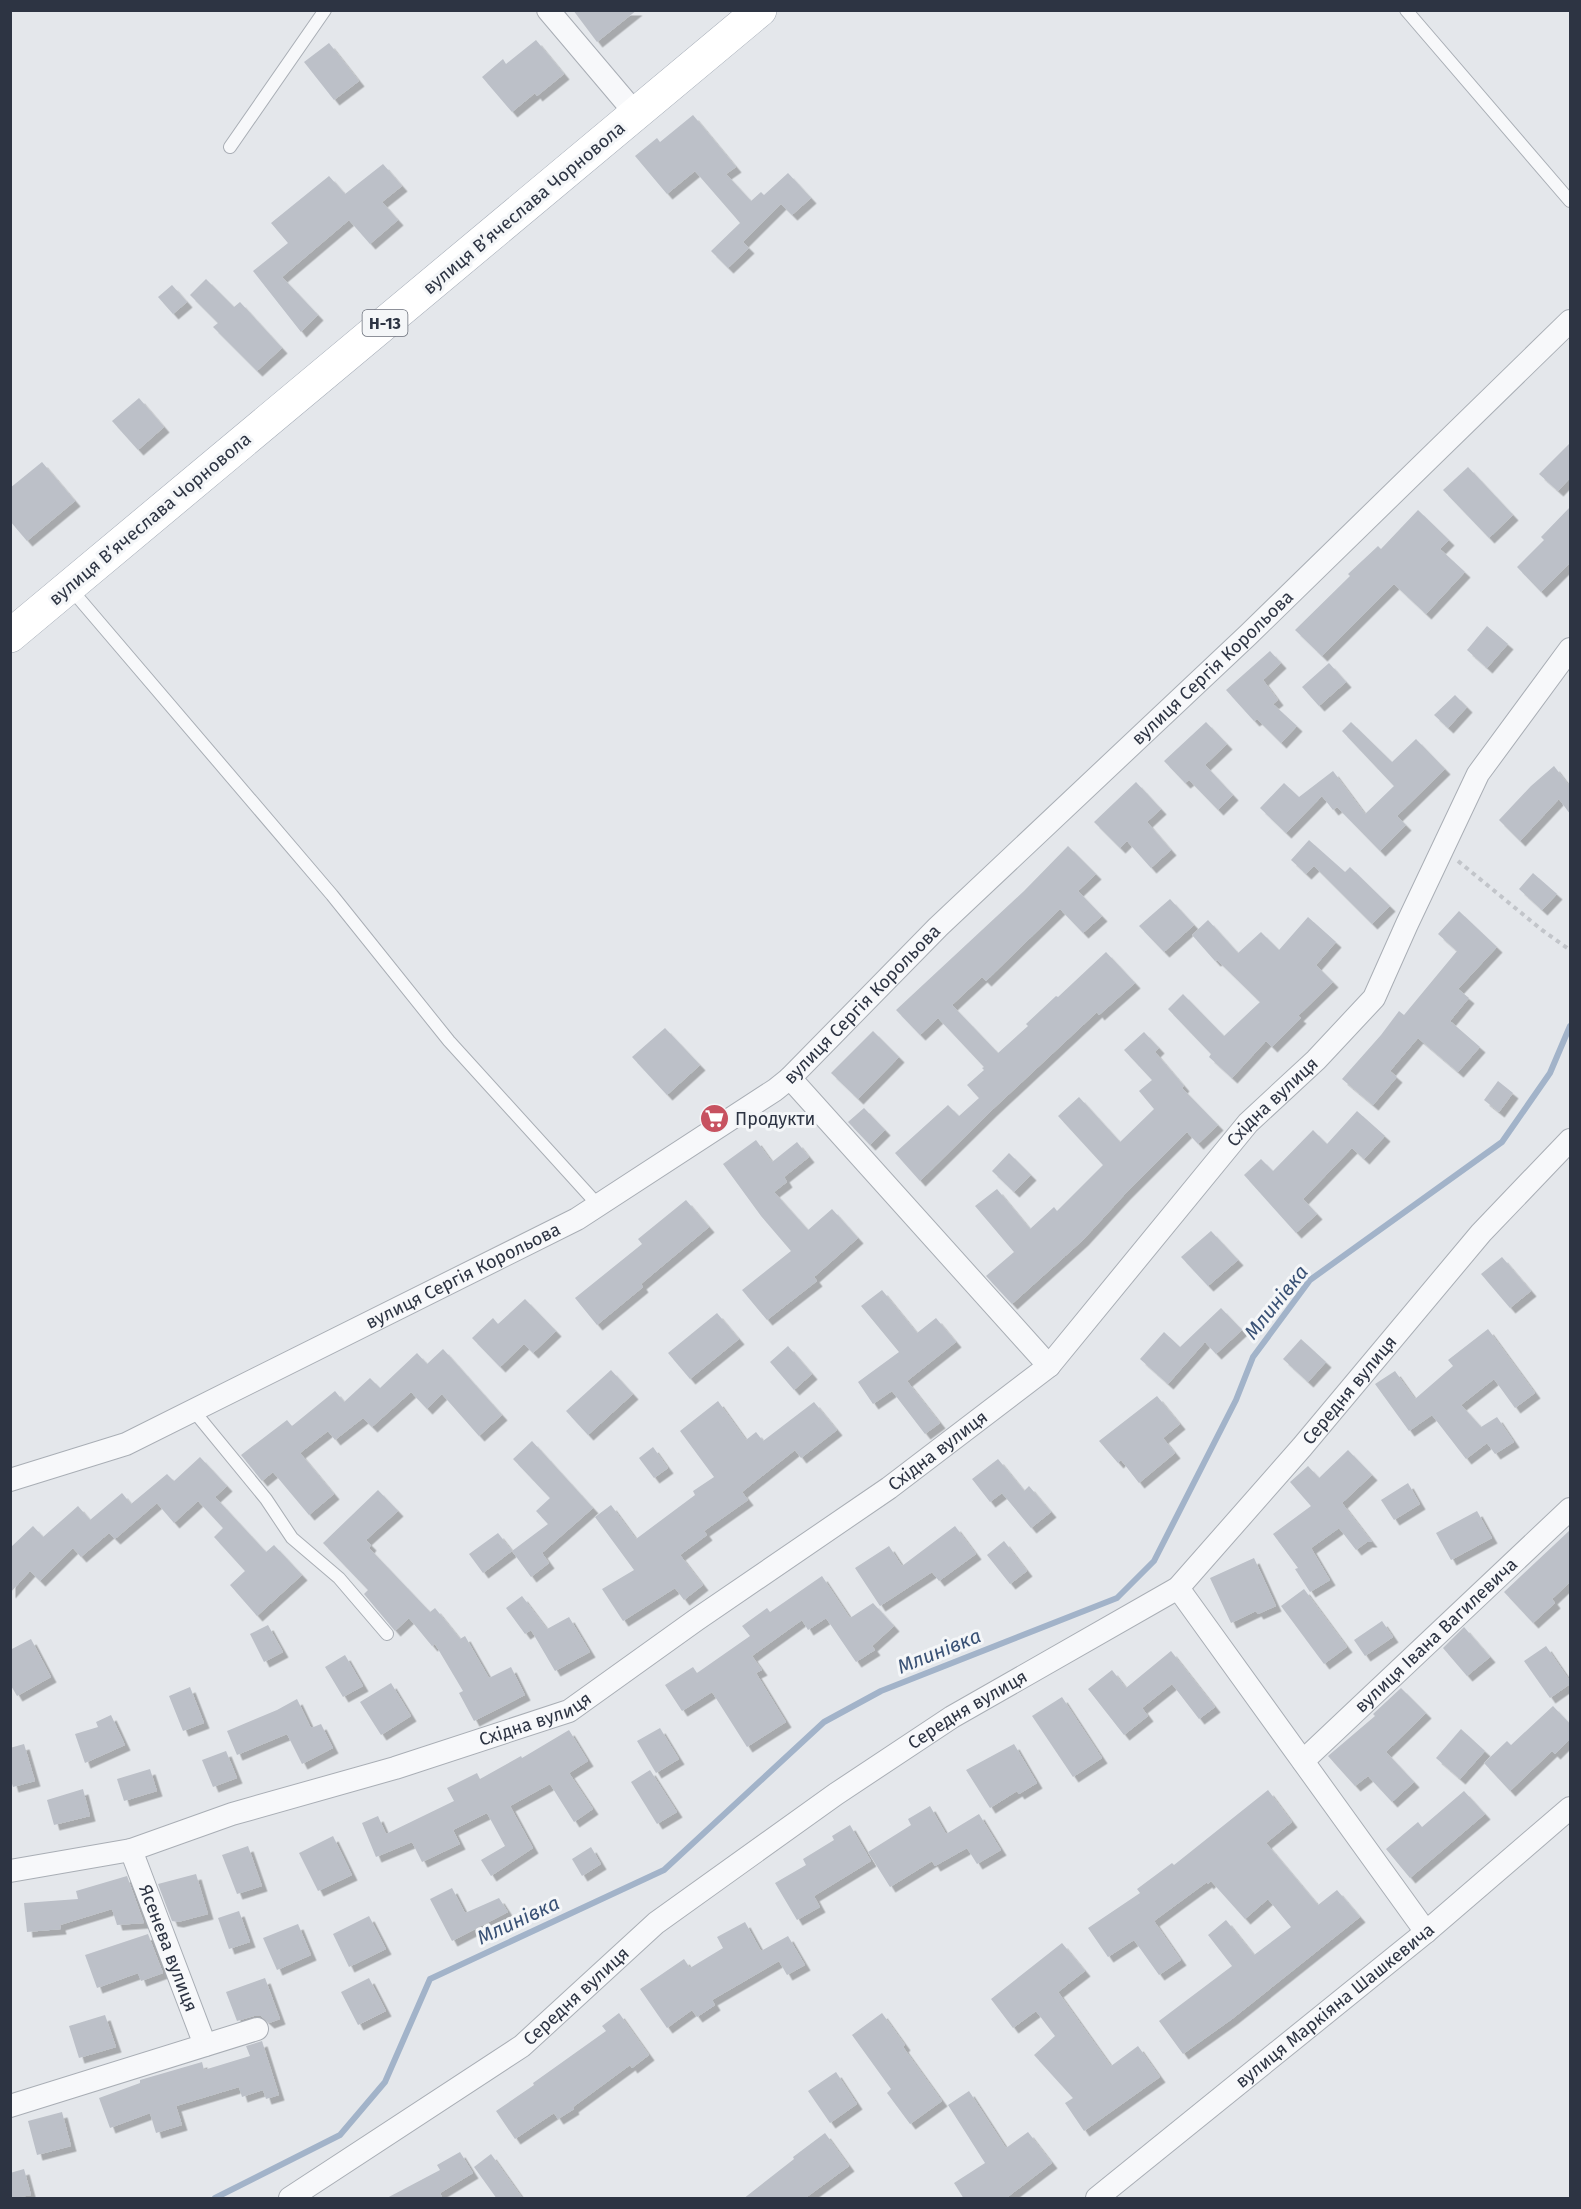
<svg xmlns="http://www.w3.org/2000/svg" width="1581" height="2209" viewBox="0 0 1581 2209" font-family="'Fira Sans',sans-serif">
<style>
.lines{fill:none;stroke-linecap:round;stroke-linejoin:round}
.stream{stroke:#a2b3c9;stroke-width:6}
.building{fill:#bcc0c8;filter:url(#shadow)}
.lane-casing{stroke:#a9aeb5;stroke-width:14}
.street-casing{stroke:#a9aeb5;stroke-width:24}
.primary-casing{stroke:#a4abb6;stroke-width:34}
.path{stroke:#c2c5ca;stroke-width:4;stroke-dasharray:4.5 4.5;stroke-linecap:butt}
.lane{stroke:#f7f8fa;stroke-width:12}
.street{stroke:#f7f8fa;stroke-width:22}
.primary{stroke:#fff;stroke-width:33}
.labels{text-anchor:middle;stroke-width:6;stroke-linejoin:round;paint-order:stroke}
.shield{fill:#f4f6f8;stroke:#696e79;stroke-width:1.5}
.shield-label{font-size:16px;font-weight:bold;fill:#2d3443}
.street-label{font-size:18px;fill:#2d3443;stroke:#f4f6f8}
.poi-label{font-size:18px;fill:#2d3443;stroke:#f4f6f8;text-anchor:start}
.water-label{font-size:20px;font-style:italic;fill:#395175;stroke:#f4f6f8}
</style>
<defs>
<filter id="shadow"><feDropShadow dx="5.5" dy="5.5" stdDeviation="0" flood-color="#0004"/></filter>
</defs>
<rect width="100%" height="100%" fill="#e4e7eb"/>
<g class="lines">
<path class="stream" d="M215 2198 340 2135 385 2082 430 1979 664 1870 824 1722 881 1691 1117 1598 1154 1561 1236 1400 1253 1357 1310 1280 1502 1142 1550 1073 1570 1026"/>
</g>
<g class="building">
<path d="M573 10H637L597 42Z"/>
<path d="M536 40 564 74 537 96 535 93 512 112 482 77 503 59 506 64Z"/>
<path d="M329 43 359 81 334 100 304 62Z"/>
<path d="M693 115 736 167 726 174 751 201 761 192 764 195 788 173 811 198 792 215 781 204 743 242 749 248 728 268 711 251 740 223 735 217 695 171 667 194 635 156 657 138 660 142Z"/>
<path d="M383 164 402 186 382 202 398 220 370 244 349 220 282 277 318 315 301 332 253 271 288 243 271 223 329 176 345 194Z"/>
<path d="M206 279 234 307 240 302 282 348 257 371 213 327 218 323 190 295Z"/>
<path d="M172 285 187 302 173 314 158 297Z"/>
<path d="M139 398 164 427 138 450 112 421Z"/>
<path d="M1570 443V478L1558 491 1539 474Z"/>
<path d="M42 462 75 501 27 541 10 521V488Z"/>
<path d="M1468 467 1513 515 1489 538 1443 490Z"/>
<path d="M1570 507V563L1541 592 1517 567 1544 540 1541 537Z"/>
<path d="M1418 510 1449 540 1440 549 1465 572 1426 614 1394 584 1322 656 1295 630 1350 576 1348 574 1378 546 1381 549Z"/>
<path d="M1487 626 1508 644 1487 668 1467 650Z"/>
<path d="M1270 651 1281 663 1263 680 1278 700 1273 704 1297 726 1281 743 1257 719 1254 721 1226 690Z"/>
<path d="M1329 663 1346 682 1319 706 1302 687Z"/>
<path d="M1455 695 1467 707 1448 728 1434 715Z"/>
<path d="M1206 722 1227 744 1205 765 1233 795 1218 810 1189 780 1185 783 1164 761Z"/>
<path d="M1351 722 1392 762 1416 739 1445 769 1397 816 1406 825 1380 851 1337 807 1333 810 1322 796 1286 833 1260 808 1284 783 1299 797 1333 771 1365 814 1394 786 1342 731Z"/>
<path d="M1554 766 1570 787V814L1559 799 1520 841 1499 820 1531 786Z"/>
<path d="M1136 782 1161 809 1147 822 1171 850 1151 868 1127 841 1120 848 1094 822Z"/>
<path d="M1309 840 1345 872 1350 867 1390 906 1372 924 1314 866 1306 874 1291 860Z"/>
<path d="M1068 846 1096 874 1078 891 1102 916 1083 933 1060 909 986 981 982 977 952 1005 998 1053 1028 1026 1026 1024 1056 996 1058 997 1106 952 1135 983 1099 1015 1097 1012 992 1110 920 1181 895 1153 948 1105 959 1116 979 1098 967 1085 984 1070 982 1068 984 1067 938 1018 920 1035 896 1010 1024 891Z"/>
<path d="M1533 873 1557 894 1542 910 1519 889Z"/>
<path d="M1170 899 1194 925 1164 952 1139 926Z"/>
<path d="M1459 911 1497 947 1458 989 1469 998 1450 1021 1480 1047 1458 1072 1418 1038 1390 1071 1397 1077 1373 1105 1342 1079 1381 1035 1399 1011 1404 1015 1457 951 1438 934Z"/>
<path d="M1308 917 1336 942 1316 965 1333 982 1298 1016 1301 1018 1272 1047 1266 1041 1232 1078 1209 1057 1211 1054 1168 1009 1183 994 1224 1036 1260 1002 1217 960 1215 961 1192 935 1208 920 1238 953 1261 932 1279 950Z"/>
<path d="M665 1028 700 1065 667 1095 632 1057Z"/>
<path d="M873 1031 899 1057 858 1099 831 1073Z"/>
<path d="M1144 1032 1159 1048 1155 1052 1184 1086 1182 1088 1218 1125 1198 1144 1187 1132 1125 1194 1083 1240 1012 1304 986 1276 1014 1252 975 1206 997 1189 1030 1229 1054 1207 1057 1211 1103 1165 1058 1116 1079 1097 1120 1142 1154 1109 1139 1091 1152 1080 1124 1050Z"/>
<path d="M1498 1081 1513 1093 1499 1112 1484 1100Z"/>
<path d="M864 1108 885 1130 870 1145 848 1122Z"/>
<path d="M1357 1111 1385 1136 1364 1159 1352 1148 1303 1199 1317 1214 1296 1233 1244 1175 1261 1159 1273 1171 1313 1130 1327 1144Z"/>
<path d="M756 1140 772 1162 797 1142 809 1157 784 1177 787 1182 774 1192 808 1230 832 1209 858 1238 814 1277 817 1281 767 1320 742 1290 791 1251 761 1216 723 1164Z"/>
<path d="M1009 1153 1031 1175 1014 1192 992 1171Z"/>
<path d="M686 1200 709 1227 641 1284 643 1287 597 1325 575 1298 642 1244 638 1239Z"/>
<path d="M1211 1231 1238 1260 1208 1286 1181 1257Z"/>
<path d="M1502 1257 1531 1291 1510 1308 1481 1274Z"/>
<path d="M882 1290 917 1333 936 1318 956 1342 907 1381 940 1423 925 1434 892 1391 873 1404 858 1382 899 1352 861 1306Z"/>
<path d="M525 1299 556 1331 533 1353 524 1344 500 1367 472 1338 493 1318 498 1324Z"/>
<path d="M1221 1308 1242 1330 1216 1354 1205 1342 1168 1384 1140 1359 1164 1332 1180 1347Z"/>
<path d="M717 1313 739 1339 690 1379 668 1353Z"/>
<path d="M1488 1329 1535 1393 1515 1408 1494 1379 1461 1405 1481 1427 1497 1417 1514 1442 1495 1454 1487 1443 1466 1459 1432 1415 1409 1431 1375 1384 1395 1371 1415 1399 1453 1366 1448 1360Z"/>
<path d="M1301 1339 1326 1362 1308 1382 1283 1359Z"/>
<path d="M788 1346 812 1374 794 1390 770 1362Z"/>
<path d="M443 1349 502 1415 479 1436 442 1394 427 1409 411 1392 372 1427 363 1418 335 1440 328 1431 300 1453 334 1494 309 1515 273 1472 262 1481 241 1455 287 1420 292 1426 335 1391 344 1402 370 1378 380 1388 417 1353 427 1364Z"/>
<path d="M611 1370 633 1394 588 1435 566 1411Z"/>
<path d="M1157 1396 1180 1424 1163 1438 1175 1453 1139 1483 1121 1460 1118 1463 1099 1441Z"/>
<path d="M718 1401 746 1440 756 1432 763 1441 814 1402 837 1430 801 1458 795 1450 742 1492 748 1500 704 1531 707 1535 680 1555 703 1585 684 1600 675 1588 623 1621 602 1589 634 1570 595 1517 611 1505 636 1539 695 1495 693 1491 714 1477 680 1431Z"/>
<path d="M532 1441 593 1508 542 1553 549 1563 531 1577 512 1551 548 1524 536 1511 550 1498 513 1459Z"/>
<path d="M653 1447 668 1468 654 1478 639 1458Z"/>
<path d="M1348 1450 1372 1475 1342 1503 1372 1542H1367L1356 1550 1339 1528 1311 1548 1330 1580 1310 1592 1295 1569 1298 1568 1273 1534 1311 1506 1290 1482 1308 1466 1319 1478Z"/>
<path d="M200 1457 227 1486 215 1497 266 1552 274 1545 302 1575 257 1616 230 1585 245 1571 214 1537 223 1528 198 1501 174 1523 157 1503 115 1539 109 1533 81 1557 73 1548 40 1581 30 1571 10 1593V1548L33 1526 43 1537 78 1506 90 1520 122 1493 131 1504 167 1474 174 1481Z"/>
<path d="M998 1459 1024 1491 1029 1486 1051 1512 1031 1528 1002 1493 990 1502 972 1479Z"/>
<path d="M1408 1483 1420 1504 1394 1520 1381 1500Z"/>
<path d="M378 1490 398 1511 366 1540 371 1545 369 1548 430 1612 435 1608 460 1639 465 1636 489 1678 511 1667 525 1695 474 1721 459 1693 463 1691 435 1644 432 1646 409 1618 395 1631 364 1594 368 1590 323 1543Z"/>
<path d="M1477 1511 1492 1538 1451 1560 1436 1533Z"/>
<path d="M955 1526 976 1554 939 1581 932 1572 880 1606 855 1568 889 1546 902 1566Z"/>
<path d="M1570 1530V1582L1552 1599 1555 1603 1533 1623 1504 1592Z"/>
<path d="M498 1533 512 1551 483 1573 469 1554Z"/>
<path d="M1004 1541 1027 1571 1010 1584 987 1555Z"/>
<path d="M1254 1558 1276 1606 1258 1614 1256 1611 1231 1623 1210 1578Z"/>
<path d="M822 1576 850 1618 873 1603 894 1626 872 1646 875 1650 856 1662 826 1618 808 1630 802 1620 752 1656 762 1670 756 1673 786 1722 747 1747 712 1692 682 1711 665 1685 693 1667 697 1673 750 1636 742 1626 767 1608 770 1612Z"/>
<path d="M1304 1589 1347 1647 1324 1664 1281 1606Z"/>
<path d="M522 1596 547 1629 569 1617 590 1652 555 1671 531 1630 525 1634 506 1608Z"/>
<path d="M1382 1621 1393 1637 1365 1656 1354 1640Z"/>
<path d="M268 1625 283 1652 264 1662 250 1634Z"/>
<path d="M1464 1627 1490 1657 1467 1676 1443 1648Z"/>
<path d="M31 1639 51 1677 17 1696 10 1684V1650Z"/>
<path d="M1546 1646 1570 1681V1684L1550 1698 1524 1661Z"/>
<path d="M1171 1651 1215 1707 1199 1719 1172 1684 1142 1708 1148 1716 1124 1735 1088 1689 1112 1670 1126 1688Z"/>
<path d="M345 1655 363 1686 343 1697 325 1667Z"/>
<path d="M391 1683 411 1716 381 1735 360 1702Z"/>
<path d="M190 1687 204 1723 183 1731 169 1696Z"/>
<path d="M1401 1688 1426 1713 1386 1752 1414 1782 1392 1802 1368 1776 1355 1786 1328 1756 1375 1716 1373 1714Z"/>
<path d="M1062 1697 1102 1758 1073 1777 1032 1716Z"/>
<path d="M297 1699 311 1728 321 1724 333 1748 302 1764 287 1734 237 1755 227 1731 277 1710Z"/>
<path d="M1553 1706 1570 1724V1739L1555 1754 1552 1751 1510 1791 1484 1763 1507 1741 1511 1745Z"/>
<path d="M111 1715 125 1745 85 1763 75 1734 98 1727 96 1722Z"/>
<path d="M660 1728 679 1759 656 1773 637 1741Z"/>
<path d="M1461 1729 1485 1751 1460 1779 1436 1758Z"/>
<path d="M569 1730 588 1761 569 1773 593 1809 574 1822 550 1784 510 1806 533 1848 491 1876 481 1860 505 1846 487 1813 453 1830 460 1844 422 1862 412 1842 376 1857 362 1823 378 1816 386 1834 454 1801 447 1788 477 1773 480 1779 521 1756 522 1758Z"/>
<path d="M24 1744 35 1781 13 1787 10 1777V1748Z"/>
<path d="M1014 1744 1037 1783 1019 1794 1017 1791 990 1808 966 1770Z"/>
<path d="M226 1751 237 1778 213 1787 202 1760Z"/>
<path d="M150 1769 157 1791 124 1801 117 1779Z"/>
<path d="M650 1770 677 1812 657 1824 631 1782Z"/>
<path d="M83 1789 90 1816 54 1825 47 1800Z"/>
<path d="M1268 1790 1292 1822 1266 1843 1318 1905 1337 1890 1360 1917 1232 2019 1183 2054 1159 2021 1232 1966 1208 1935 1226 1920 1254 1955 1291 1927 1268 1899 1245 1919 1211 1881 1208 1884 1207 1882 1154 1921 1181 1960 1159 1975 1134 1940 1108 1957 1088 1928 1140 1893 1137 1889 1172 1863 1174 1865Z"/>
<path d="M1464 1791 1485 1814 1410 1878 1386 1849 1418 1822 1422 1827Z"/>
<path d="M930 1806 946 1834 979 1814 1001 1850 977 1864 967 1848 935 1866 932 1861 890 1887 868 1852 911 1825 908 1819Z"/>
<path d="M850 1825 871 1861 814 1896 820 1907 797 1920 775 1883 806 1865 803 1859 834 1840 832 1836Z"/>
<path d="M333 1836 352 1875 318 1891 299 1853Z"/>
<path d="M248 1846 262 1886 237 1894 222 1855Z"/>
<path d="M591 1847 601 1864 582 1876 572 1859Z"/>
<path d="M196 1874 208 1914 178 1922 172 1921 158 1884Z"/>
<path d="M127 1876 144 1923 117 1925 112 1909 60 1925 61 1929 27 1932 24 1903 78 1899 76 1891Z"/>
<path d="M452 1888 465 1913 499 1898 508 1912 452 1941 430 1899Z"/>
<path d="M239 1911 250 1942 229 1949 218 1918Z"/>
<path d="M369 1916 386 1949 349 1967 333 1934Z"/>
<path d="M745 1922 761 1951 788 1936 805 1965 787 1975 779 1961 712 2000 715 2005 697 2017 692 2010 667 2028 640 1989 684 1959 690 1968 723 1948 717 1937Z"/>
<path d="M298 1924 311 1955 277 1970 263 1938Z"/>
<path d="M148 1934 163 1973 141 1981 138 1973 97 1988 85 1955Z"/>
<path d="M1062 1943 1085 1971 1058 1992 1111 2066 1138 2046 1160 2077 1084 2131 1065 2103 1073 2098 1034 2055 1055 2036 1036 2011 1013 2028 991 1999Z"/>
<path d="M265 1978 280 2019 269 2023 261 2016H254L237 2021 226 1992Z"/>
<path d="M369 1978 386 2011 358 2025 341 1992Z"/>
<path d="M619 2013 649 2055 632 2068 630 2065 573 2107 574 2109 558 2119 554 2113 515 2139 496 2111 534 2085 533 2083 606 2031 602 2026Z"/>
<path d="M882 2013 905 2045 903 2047 942 2101 910 2124 887 2093 891 2089 852 2035Z"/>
<path d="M105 2015 116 2047 79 2058 69 2026Z"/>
<path d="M262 2041 279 2095 266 2099 263 2090 242 2097 239 2087 176 2106 182 2125 156 2133 150 2113 110 2128 99 2098 140 2083V2080L202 2062 204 2070 250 2056 246 2046Z"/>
<path d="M836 2072 857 2104 830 2123 808 2091Z"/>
<path d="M969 2091 1006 2148 1028 2132 1052 2163 1005 2199H964L954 2183 985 2163 948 2105Z"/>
<path d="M62 2112 71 2146 37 2155 28 2121Z"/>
<path d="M825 2133 849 2166 804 2199H743L794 2159 793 2157Z"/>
<path d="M460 2152 473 2173 440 2193 443 2199H385L440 2170 437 2165Z"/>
<path d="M491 2154 523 2199H497L474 2167Z"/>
<path d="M24 2169 31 2195 10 2199V2173Z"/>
</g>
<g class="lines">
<defs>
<g id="lane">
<path d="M1406 10 1570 201"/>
<path d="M230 147 325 10"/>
<path d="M70 588 332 895 449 1041 598 1205"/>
<path d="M193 1410 266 1499 292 1538 339 1578 387 1634"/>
</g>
<g id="street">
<path d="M548 10 636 114"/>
<path d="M790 1078 1049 1366"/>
<path id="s1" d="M10 1480 126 1444 577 1219 775 1090 790 1078 938 927 1248 635 1570 321"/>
<path d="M1178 1588 1426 1932"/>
<path id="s2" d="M1303 1761 1570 1509"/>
<path id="s3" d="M131 1850 205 2045"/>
<path id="s4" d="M10 1871 131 1850 232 1814 395 1768 569 1711 696 1620 889 1488 1049 1366 1248 1123 1316 1060 1374 998 1407 924 1478 774 1570 649"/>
<path d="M10 2106 257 2029"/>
<path id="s5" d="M290 2198 522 2046 656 1923 836 1794 952 1717 1178 1588 1302 1447 1481 1233 1570 1140"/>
<path id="s6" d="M1097 2198 1426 1932 1570 1808"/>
</g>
<path id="primary" d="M10 636 760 10"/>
</defs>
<use href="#lane" class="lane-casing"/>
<use href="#street" class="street-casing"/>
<use href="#primary" class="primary-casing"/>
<path class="path" d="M1458 861 1542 930 1570 950"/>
<use href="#lane" class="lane"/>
<use href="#street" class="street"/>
<use href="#primary" class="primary"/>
</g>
<defs>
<symbol id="supermarket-disc" viewBox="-11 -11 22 22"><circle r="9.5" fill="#c75260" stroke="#f4f6f8"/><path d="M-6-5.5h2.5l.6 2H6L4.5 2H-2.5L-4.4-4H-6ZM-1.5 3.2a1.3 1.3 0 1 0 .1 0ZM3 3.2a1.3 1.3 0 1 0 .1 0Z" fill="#fff"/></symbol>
</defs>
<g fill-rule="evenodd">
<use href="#supermarket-disc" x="698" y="1102" width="33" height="33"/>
</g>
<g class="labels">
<rect class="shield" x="362.5" y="310" width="45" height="26" rx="4.5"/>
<g class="shield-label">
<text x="385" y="329">Н-13</text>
</g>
<g class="street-label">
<text transform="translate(524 208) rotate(-40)" y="6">вулиця Вʼячеслава Чорновола</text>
<text transform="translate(150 519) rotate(-40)" y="6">вулиця Вʼячеслава Чорновола</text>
<text dy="6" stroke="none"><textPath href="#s1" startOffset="1470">вулиця Сергія Корольова</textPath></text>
<text dy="6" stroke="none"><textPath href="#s1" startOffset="984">вулиця Сергія Корольова</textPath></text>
<text dy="6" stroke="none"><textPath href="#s4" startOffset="1520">Східна вулиця</textPath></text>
<text dy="6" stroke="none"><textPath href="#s1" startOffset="498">вулиця Сергія Корольова</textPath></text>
<text dy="6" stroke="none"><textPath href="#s5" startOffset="1342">Середня вулиця</textPath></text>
<text dy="6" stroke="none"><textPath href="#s4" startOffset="1034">Східна вулиця</textPath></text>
<text dy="6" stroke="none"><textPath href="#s2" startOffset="183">вулиця Івана Вагилевича</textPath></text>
<text dy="6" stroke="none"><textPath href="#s5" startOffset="837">Середня вулиця</textPath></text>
<text dy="6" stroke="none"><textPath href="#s4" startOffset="548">Східна вулиця</textPath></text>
<text dy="6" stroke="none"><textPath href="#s3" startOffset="105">Ясенева вулиця</textPath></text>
<text dy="6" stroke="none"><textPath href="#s5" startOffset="351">Середня вулиця</textPath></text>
<text dy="6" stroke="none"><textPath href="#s6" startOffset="306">вулиця Маркіяна Шашкевича</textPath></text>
</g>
<g class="poi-label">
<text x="735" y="1125">Продукти</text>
</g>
<g class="water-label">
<text transform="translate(1276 1302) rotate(-51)" y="7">Млинівка</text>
<text transform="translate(939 1651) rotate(-22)" y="7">Млинівка</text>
<text transform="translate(518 1920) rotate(-25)" y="7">Млинівка</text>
</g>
</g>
<rect width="1581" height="2209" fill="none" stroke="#2d3443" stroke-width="24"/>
</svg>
